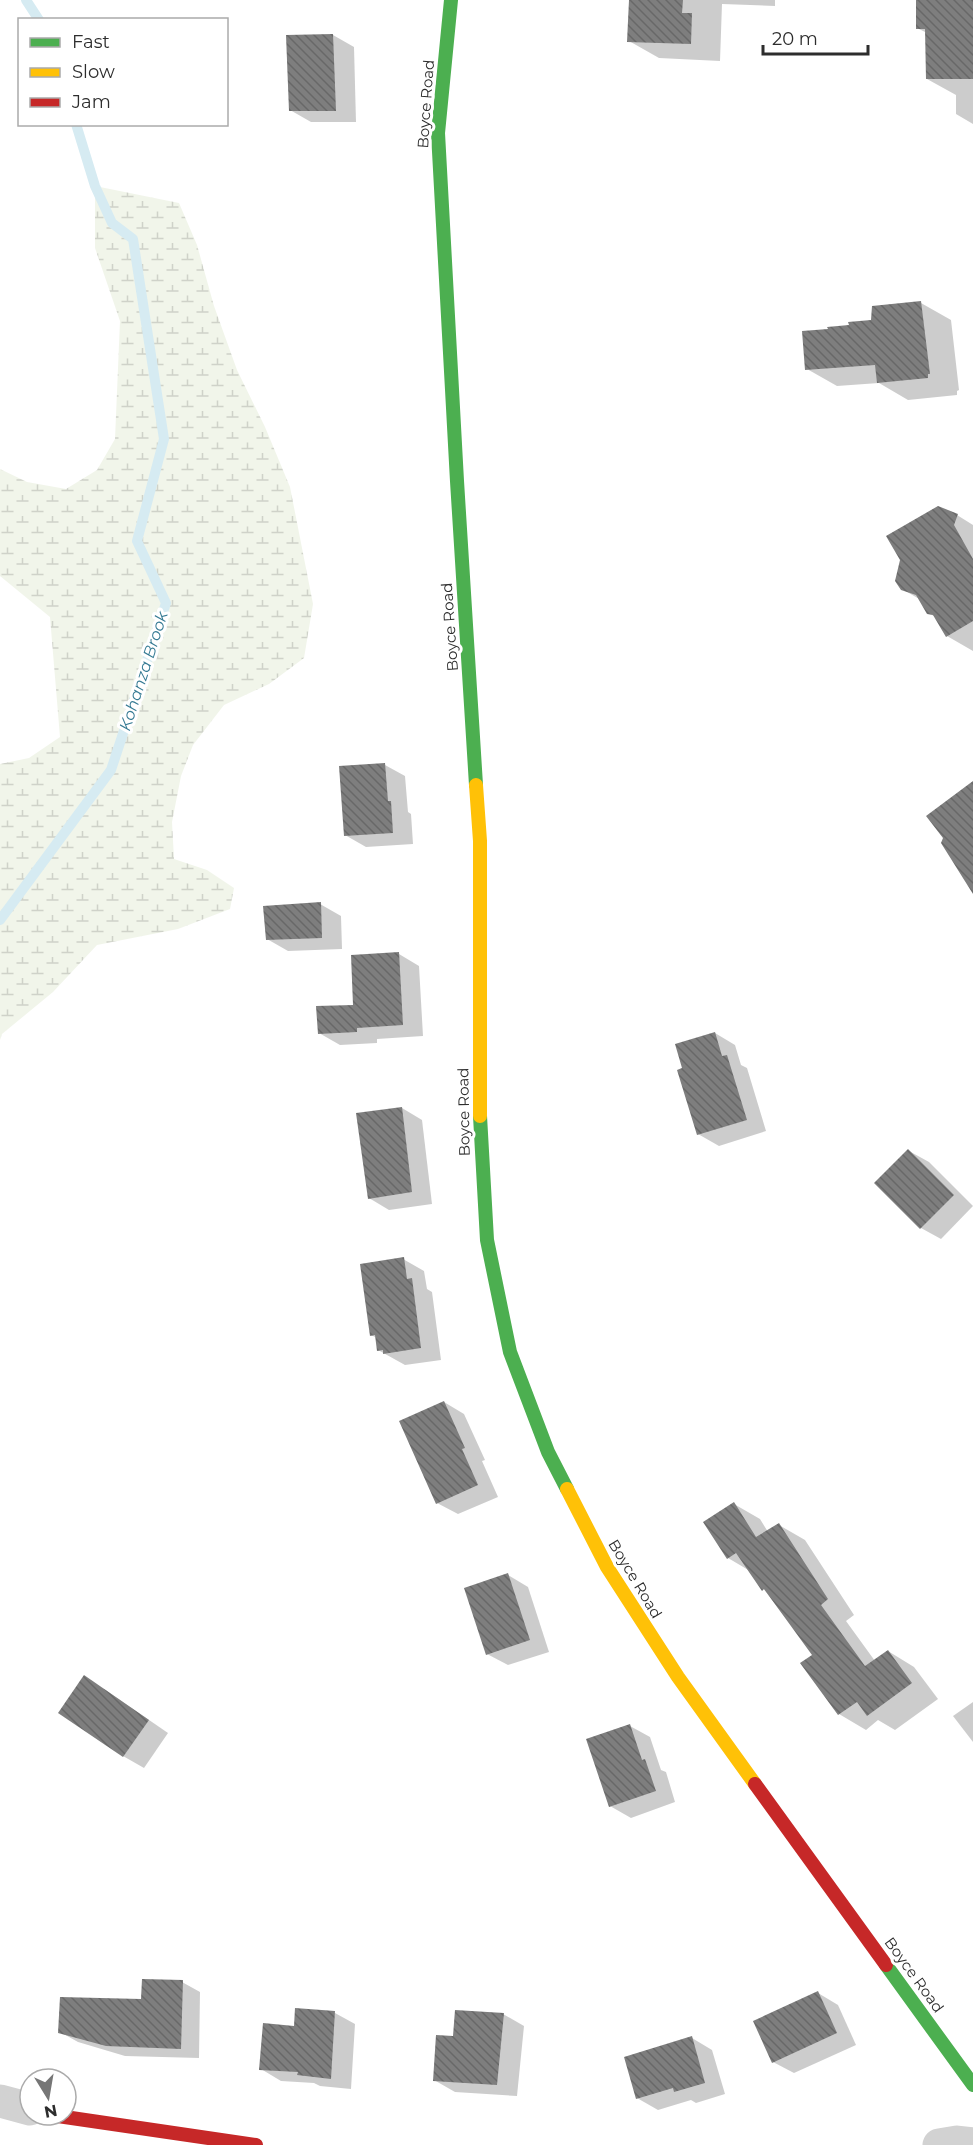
<svg xmlns="http://www.w3.org/2000/svg" width="973" height="2145" viewBox="0 0 973 2145" font-family="Montserrat,sans-serif">
<style>
.wetland{fill:url(#wetland-marsh)}
.shadow{fill:#0003}
.lines{fill:none;stroke-linecap:round;stroke-linejoin:round}
.stream{stroke:#d6ebf2;stroke-width:10}
.building{fill:url(#building-back-hatch)}
.street{stroke:#d2d2d2;stroke-width:33}
.fast{stroke:#4caf50;stroke-width:14}
.slow{stroke:#ffc107;stroke-width:14}
.jam{stroke:#c62828;stroke-width:14}
.labels{text-anchor:middle;stroke-width:6;stroke-linejoin:round;paint-order:stroke}
.street-label{font-size:15px;fill:#2d2d2d;stroke:#fff}
.water-label{font-size:16px;font-style:italic;fill:#367b94;stroke:#fff}
</style>
<defs>
<pattern id="wetland-marsh" width="20" height="14" patternUnits="userSpaceOnUse" patternTransform="scale(1.5)"><rect width="20" height="14" fill="#f1f5ea"/><path d="M1 5h8M5 5V1M11 12h8M15 12V8" fill="none" stroke="#cfd2c9"/></pattern>
<pattern id="building-back-hatch" width="6" height="6" patternUnits="userSpaceOnUse" patternTransform="scale(1.5)"><rect width="6" height="6" fill="#7e7e7e"/><path d="M-1 5l2 2M0 0l6 6M5-1l2 2" fill="none" stroke="#686868"/></pattern>
</defs>
<rect width="100%" height="100%" fill="#fff"/>
<path class="wetland" d="M95 186 179 203 197 245 214 306 237 370 265 427 290 487 313 604 304 658 269 684 224 705 193 745 181 776 172 822 174 859 207 870 234 888 230 909 178 929 97 945 53 992 2 1034 0 1040V764L29 758 60 737 50 617 0 576V469L27 482 66 489 97 470 115 439 120 321 95 248Z"/>
<g class="shadow">
<path d="M630 0H775V6L722 4 720 61 659 58 629 41Z"/>
<path d="M917 0 973 2V124L956 114V95L927 79V33L917 28Z"/>
<path d="M333 35 354 47 356 122H311L290 110 288 37Z"/>
<path d="M921 303 951 320 959 390 957 391V395L908 400 879 383 837 386 807 369 830 330 873 321Z"/>
<path d="M957 515 973 525V651L947 636 936 617 928 613 921 600 902 589Z"/>
<path d="M385 765 405 776 408 812 411 814 413 844 366 847 345 835Z"/>
<path d="M320 904 341 916 342 949 288 951 267 939Z"/>
<path d="M399 954 419 966 423 1036 377 1039V1043L340 1045 319 1033 355 1006Z"/>
<path d="M715 1033 735 1045 741 1065 747 1068 766 1131 719 1146 698 1134Z"/>
<path d="M402 1108 422 1120 432 1204 389 1210 369 1198Z"/>
<path d="M909 1151 929 1162 973 1206 941 1239 921 1228Z"/>
<path d="M403 1259 424 1271 427 1289 432 1292 441 1360 405 1365 378 1350 377 1338 371 1335Z"/>
<path d="M444 1402 464 1414 485 1460 482 1461 498 1497 458 1514 437 1503Z"/>
<path d="M734 1504 760 1519 768 1532 779 1525 805 1540 854 1615 846 1621 875 1661 888 1651 914 1667 938 1699 895 1730 878 1720 866 1730 839 1714 802 1663 814 1655 750 1571 728 1558Z"/>
<path d="M508 1575 528 1587 549 1652 508 1665 487 1654Z"/>
<path d="M104 1689 168 1733 144 1768 123 1756Z"/>
<path d="M973 1702V1742L953 1716Z"/>
<path d="M630 1726 650 1737 661 1770 666 1772 675 1802 631 1818 610 1806Z"/>
<path d="M182 1982 200 1992 199 2058 125 2056 78 2042 60 2032 143 2001Z"/>
<path d="M818 1993 838 2005 856 2045 794 2073 773 2062Z"/>
<path d="M335 2013 355 2024 351 2089 320 2086 314 2083 281 2081 261 2069 295 2027Z"/>
<path d="M503 2014 524 2026 517 2096 455 2092 434 2080 454 2038Z"/>
<path d="M692 2038 712 2050 725 2094 696 2103 691 2100 658 2110 637 2098Z"/>
</g>
<g class="lines">
<g class="stream">
<path d="M26 0 39 20"/>
<path d="M0 920 111 770 166 603 137 541 164 439 133 239 112 223 95 186 76 124"/>
</g>
</g>
<g class="building">
<path d="M629 0H683L682 13H692L691 44 627 42Z"/>
<path d="M916 0H973V79H926L925 29H916Z"/>
<path d="M333 34 336 111H289L286 35Z"/>
<path d="M921 301 930 374H928V378L877 383 875 365 805 370 802 331 828 329 827 327 849 325 848 322 871 320 872 306Z"/>
<path d="M938 506 958 514 954 525 973 559V621L946 637 933 615 927 614 916 595 901 590 895 581 900 560 886 536Z"/>
<path d="M385 763 388 801H391L393 833 344 836 339 766Z"/>
<path d="M973 781V894L941 843 943 838 926 816Z"/>
<path d="M321 902 322 938 266 940 263 906Z"/>
<path d="M399 952 403 1025 357 1028V1032L318 1034 316 1006 353 1005 351 955Z"/>
<path d="M715 1032 722 1056 727 1055 747 1120 697 1135 677 1070 682 1068 675 1044Z"/>
<path d="M402 1107 412 1192 368 1199 356 1113Z"/>
<path d="M908 1149 954 1195 920 1229 874 1183Z"/>
<path d="M404 1257 407 1279 412 1278 421 1348 383 1354V1350L377 1351 375 1335 370 1336 360 1264Z"/>
<path d="M444 1401 465 1448 462 1449 478 1485 436 1504 399 1421Z"/>
<path d="M734 1502 756 1537 779 1523 828 1599 821 1605 865 1666 888 1650 912 1683 867 1716 857 1702 838 1715 800 1663 812 1655 764 1589 762 1591 736 1553 727 1559 703 1522Z"/>
<path d="M508 1573 530 1640 486 1655 464 1588Z"/>
<path d="M84 1675 149 1720 123 1757 58 1713Z"/>
<path d="M630 1724 642 1760 645 1759 656 1791 609 1807 586 1739Z"/>
<path d="M142 1979 183 1980 181 2049 106 2046 58 2033 60 1997 141 1999Z"/>
<path d="M818 1991 837 2033 772 2063 753 2021Z"/>
<path d="M295 2008 335 2011 331 2079 297 2075 298 2072 259 2070 263 2023 294 2026Z"/>
<path d="M455 2010 504 2013 497 2085 433 2081 436 2035 453 2036Z"/>
<path d="M692 2036 705 2083 674 2092 673 2088 636 2099 624 2057Z"/>
</g>
<g class="lines">
<g class="street">
<path d="M0 2101 30 2109"/>
<path d="M939 2145 957 2142 973 2144"/>
</g>
<g class="fast">
<path d="M451 0 438 133 457 481 476 785"/>
<path d="M480 1116 487 1240 510 1352 548 1452 567 1489"/>
<path d="M886 1965 973 2085"/>
</g>
<g class="slow">
<path d="M476 785 480 841V1116"/>
<path d="M567 1489 607 1567 678 1677 755 1784"/>
</g>
<g class="jam">
<path d="M755 1784 886 1965"/>
<path d="M51 2115 256 2145"/>
</g>
</g>
<g class="labels">
<g class="street-label">
<text transform="translate(426 104) rotate(-86)" y="5">Boyce Road</text>
<text transform="translate(450 627) rotate(-94)" y="5">Boyce Road</text>
<text transform="translate(464 1112) rotate(-91)" y="5">Boyce Road</text>
<text transform="translate(635 1579) rotate(59)" y="5">Boyce Road</text>
<text transform="translate(914 1975) rotate(54)" y="5">Boyce Road</text>
</g>
<g class="water-label">
<text transform="translate(143 671) rotate(-72)" y="6">Kohanza Brook</text>
</g>
</g>
<rect x="18" y="18" width="210" height="108" fill="#ffffff" stroke="#ababab" stroke-width="1.5"/>
<rect x="30" y="38" width="30" height="9" fill="#4caf50" stroke="#ababab" stroke-width="1.5"/>
<text x="72" y="48" font-size="18" fill="#2d2d2d">Fast</text>
<rect x="30" y="68" width="30" height="9" fill="#ffc107" stroke="#ababab" stroke-width="1.5"/>
<text x="72" y="78" font-size="18" fill="#2d2d2d">Slow</text>
<rect x="30" y="98" width="30" height="9" fill="#c62828" stroke="#ababab" stroke-width="1.5"/>
<text x="72" y="108" font-size="18" fill="#2d2d2d">Jam</text>
<g transform="translate(48 2097) rotate(169)"><circle r="28" fill="#ffffff" stroke="#ababab" stroke-width="1.5"/>
<path d="M0-4.5L10 22L0 15L-10 22Z" fill="#767676"/>
<text y="-9" font-size="16" font-weight="bold" text-anchor="middle" fill="#2d2d2d">N</text>
</g>
<path d="M763 45v9h105v-9" fill="none" stroke="#2d2d2d" stroke-width="3"/>
<text x="772" y="45" font-size="18" fill="#2d2d2d" stroke="#ffffff" stroke-width="4.5" paint-order="stroke">20 m</text>
</svg>
